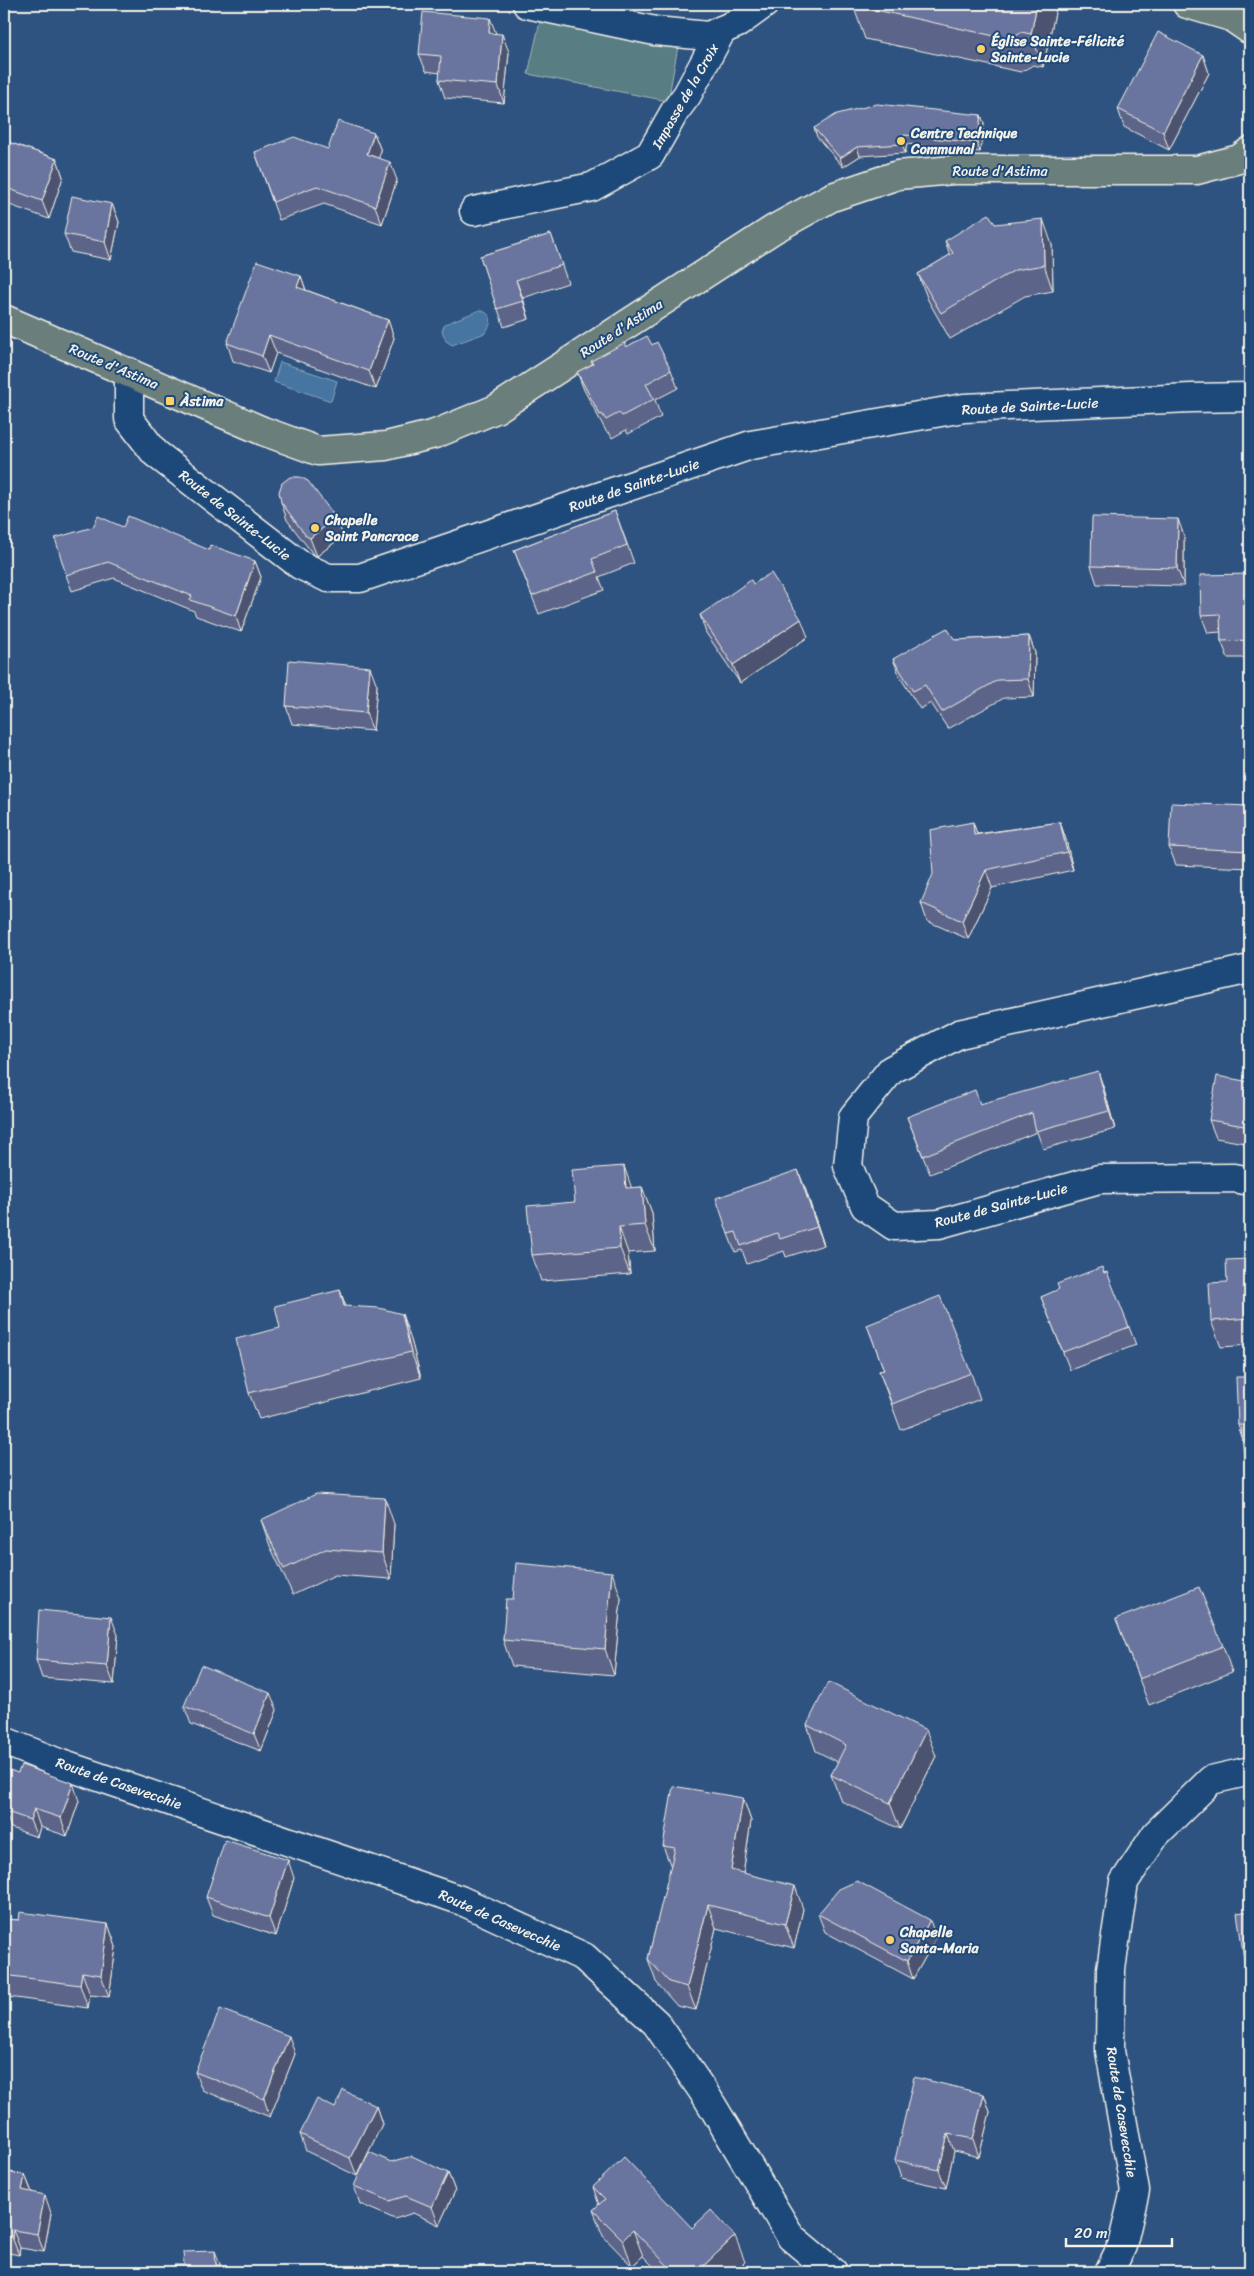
<svg xmlns="http://www.w3.org/2000/svg" width="1254" height="2276" viewBox="0 0 1254 2276" font-family="Sriracha,sans-serif">
<style>
.green{fill:#587d82;stroke:#a6b7b5}
.water{fill:#4474a0;stroke:#8aa6bd}
.lines{fill:none;stroke-linecap:round;stroke-linejoin:round}
.minor-casing{stroke:#f4f1e8;stroke-width:31}
.major-casing{stroke:#f4f1e8;stroke-width:31}
.minor{stroke:#1f4a7a;stroke-width:28}
.major{stroke:#6b7f7c;stroke-width:28}
.wall{fill:#5c6589;stroke:#f4f1e8}
.shaded-wall{fill:#4b526f;stroke:#f4f1e8}
.building{fill:#6b759f;stroke:#f4f1e8}
.poi-dot{fill:#ffd166;stroke:#1f4a7a;stroke-width:2}
.labels{text-anchor:middle;stroke-width:4;stroke-linejoin:round;paint-order:stroke}
.poi-label{font-size:14px;font-weight:bold;fill:#f4f1e8;stroke:#1f4a7a;text-anchor:start}
.street-label{font-size:14px;fill:#f4f1e8;stroke:#1f4a7a}
</style>
<rect width="100%" height="100%" fill="#2e5381"/>
<filter id="ink" filterUnits="userSpaceOnUse"><feTurbulence type="fractalNoise" baseFrequency=".02" numOctaves="2"/><feDisplacementMap in="SourceGraphic" scale="10" xChannelSelector="R" yChannelSelector="G"/><feConvolveMatrix kernelMatrix="1 2 1 2 8 2 1 2 1" color-interpolation-filters="sRGB"/></filter>
<g filter="url(#ink)">
<path class="green" d="M541 17 679 41 668 101 528 74Z"/>
<g class="water">
<path d="M480 310C493 314 493 323 485 333L452 345 446 341 442 331 445 324Z"/>
<path d="M280 362 337 381 331 401 274 382Z"/>
</g>
<g class="lines">
<defs>
<g id="minor">
<path d="M527 4 655 31 708 36 738 23 764 4"/>
<path d="M474 211 592 187 650 155 675 111 687 95 722 30"/>
<path d="M129 372V419L155 453 300 565 328 578H360L751 445 964 408 1191 398 1250 397"/>
<path d="M1250 969 959 1034 891 1070 853 1117 848 1166 865 1206 894 1226 939 1224 1099 1179 1234 1178 1250 1181"/>
<path d="M4 1741 61 1764 460 1900 584 1957 656 2023 707 2097 791 2237 833 2272"/>
<path d="M1109 2272 1122 2246 1135 2191 1110 2051 1111 1969 1124 1882 1156 1834 1211 1780 1250 1771"/>
</g>
<g id="major">
<path d="M1187 4 1231 17 1250 30"/>
<path d="M4 319 263 431 318 451 386 446 435 434 496 409 774 229 832 197 898 175 953 170H1197L1239 159 1250 151"/>
</g>
</defs>
<use href="#minor" class="minor-casing"/>
<use href="#major" class="major-casing"/>
<use href="#minor" class="minor"/>
<use href="#major" class="major"/>
</g>
<g class="wall">
<path d="M208 4H220L210 8Z"/>
<path d="M1057 4 1043 67 1033 65 1021 72 865 39 853 5Z"/>
<path d="M496 34 509 52 504 103 445 98 439 80 440 73 426 71 419 54Z"/>
<path d="M1203 55 1209 73 1169 150 1124 127 1118 109Z"/>
<path d="M981 115 984 124 980 152 907 144 905 153 860 156 843 167 817 137 814 128Z"/>
<path d="M374 133 381 151 378 158 397 180 382 224 324 204 279 220 255 152 328 149Z"/>
<path d="M4 138 11 143 57 159 63 177 49 219 4 203Z"/>
<path d="M112 204 119 222 111 260 71 252 64 234Z"/>
<path d="M995 224 1052 245 1053 291 1025 296 950 339 928 300 918 274 950 255 945 241Z"/>
<path d="M551 234 568 283 523 298 529 319 504 327 480 256Z"/>
<path d="M301 276 306 290 388 320 394 338 376 389 276 353 269 373 233 361 227 343Z"/>
<path d="M652 345 671 370 678 388 655 400 661 417 628 434 626 430 612 438 609 432 607 433 584 390 577 372 626 347Z"/>
<path d="M281 502 336 518 343 536 317 556 313 554 287 520Z"/>
<path d="M615 511 634 563 599 577 604 590 539 614 514 550Z"/>
<path d="M123 527 209 550 255 561 261 577 241 632 196 616 194 611 114 578 72 591 66 575Z"/>
<path d="M1184 536V586L1097 584 1091 566Z"/>
<path d="M1250 574V658H1228L1221 641V632L1208 633 1201 615Z"/>
<path d="M753 584 808 637 740 683 706 633 700 615Z"/>
<path d="M1029 636 1035 653 1034 697 1004 698 948 729 931 703 920 709 900 677 893 659 955 640Z"/>
<path d="M377 685 373 731 292 724 286 706Z"/>
<path d="M1250 806V868L1176 865 1169 847Z"/>
<path d="M973 822 977 834 1060 822 1066 840 1073 870 992 888 968 939 927 921 921 903Z"/>
<path d="M1250 1082V1144L1216 1138 1209 1120Z"/>
<path d="M1104 1089 1115 1129 1043 1149 1037 1132 930 1174 907 1117 980 1104Z"/>
<path d="M642 1187 652 1213 655 1251 628 1253 630 1274 541 1281 532 1255 575 1202 632 1188Z"/>
<path d="M805 1188 824 1245 786 1257 784 1251 747 1264 742 1250 735 1252 728 1234Z"/>
<path d="M1250 1251V1345L1221 1347 1211 1321 1227 1282 1249 1259Z"/>
<path d="M1104 1273 1129 1327 1136 1345 1070 1370 1041 1297Z"/>
<path d="M340 1290 346 1307 411 1340 421 1378 259 1419 249 1393 280 1328Z"/>
<path d="M867 1325 971 1373 980 1399 901 1430 879 1371 884 1370Z"/>
<path d="M1250 1377 1242 1437 1238 1425Z"/>
<path d="M261 1520 394 1524 391 1579 335 1575 293 1595 270 1546Z"/>
<path d="M621 1598 614 1675 512 1666 503 1640 513 1599Z"/>
<path d="M1116 1619 1223 1646 1232 1672 1149 1705Z"/>
<path d="M118 1635 114 1684 42 1678 36 1660Z"/>
<path d="M184 1706 277 1710 261 1751 191 1724Z"/>
<path d="M807 1725 936 1756 900 1829 841 1801 831 1775 838 1762 816 1751Z"/>
<path d="M4 1768 79 1801 67 1836 40 1827 37 1837 11 1828 6 1814 4 1813Z"/>
<path d="M743 1798 751 1821 743 1873 803 1909 794 1948 716 1928 696 2010 677 2006 656 1982 648 1959 671 1867 663 1846Z"/>
<path d="M294 1878 276 1936 213 1915 206 1897Z"/>
<path d="M818 1914 936 1938 913 1979 825 1932Z"/>
<path d="M4 1919 108 1924 116 1947 109 1997 90 1995 88 2008 8 1997V2000L4 1999Z"/>
<path d="M295 2054 270 2117 202 2090 195 2072Z"/>
<path d="M984 2094 990 2112 979 2157 954 2151 946 2188 901 2178 895 2160Z"/>
<path d="M376 2106 382 2124 357 2176 306 2151 300 2134 335 2108Z"/>
<path d="M391 2162 448 2173 455 2191 439 2225 413 2213 395 2219 360 2204 354 2186Z"/>
<path d="M4 2171 25 2175 32 2192 51 2213 44 2252 20 2248 19 2255 4 2252Z"/>
<path d="M593 2187 692 2228 745 2262 734 2272H659L643 2256 632 2266 603 2236 593 2210 599 2205Z"/>
</g>
<g class="shaded-wall">
<path d="M1037 4H1057L1043 67 1031 34Z"/>
<path d="M490 18 497 36 489 33Z"/>
<path d="M502 34 509 52 504 103 498 85Z"/>
<path d="M1203 55 1209 73 1169 150 1163 132Z"/>
<path d="M981 115 984 124 980 152 977 143Z"/>
<path d="M374 133 381 151 374 172 367 154Z"/>
<path d="M904 135 907 144 905 153 902 144Z"/>
<path d="M857 147 860 156 843 167 840 158Z"/>
<path d="M57 159 63 177 49 219 42 201Z"/>
<path d="M390 162 397 180 382 224 375 206Z"/>
<path d="M112 204 119 222 111 260 105 242Z"/>
<path d="M1043 219 1052 245 1053 291 1044 265Z"/>
<path d="M301 276 307 294 297 287Z"/>
<path d="M516 280 523 298 529 319Z"/>
<path d="M388 320 394 338 376 389 369 371Z"/>
<path d="M269 335 276 353 269 373 262 356Z"/>
<path d="M336 518 343 536 317 556 310 538Z"/>
<path d="M1178 519 1184 536V586L1177 568Z"/>
<path d="M255 561 261 577 241 632 236 616Z"/>
<path d="M801 619 808 637 740 683 733 665Z"/>
<path d="M1029 636 1035 653 1034 697 1028 679Z"/>
<path d="M370 667 377 685 373 731 366 713Z"/>
<path d="M1250 812V856L1248 851Z"/>
<path d="M973 822 979 840 974 835Z"/>
<path d="M1060 822 1066 840 1073 870 1067 852Z"/>
<path d="M986 870 992 888 968 939 962 921Z"/>
<path d="M1098 1071 1104 1089 1115 1129 1109 1111Z"/>
<path d="M624 1166 633 1192 626 1188Z"/>
<path d="M798 1170 805 1188 824 1245 817 1227Z"/>
<path d="M642 1187 652 1213 655 1251 645 1225Z"/>
<path d="M619 1227 628 1253 630 1274 620 1248Z"/>
<path d="M340 1290 349 1316 344 1306Z"/>
<path d="M402 1314 411 1340 421 1378 411 1352Z"/>
<path d="M385 1498 394 1524 391 1579 382 1553Z"/>
<path d="M612 1572 621 1598 614 1675 605 1649Z"/>
<path d="M111 1617 118 1635 114 1684 107 1666Z"/>
<path d="M270 1693 277 1710 261 1751 254 1734Z"/>
<path d="M926 1730 936 1756 900 1829 890 1803Z"/>
<path d="M73 1783 79 1801 67 1836 61 1818Z"/>
<path d="M743 1798 751 1821 740 1894 731 1870Z"/>
<path d="M34 1809 40 1827 37 1837 30 1820Z"/>
<path d="M288 1860 294 1878 276 1936 269 1918Z"/>
<path d="M795 1886 803 1909 794 1948 785 1924Z"/>
<path d="M708 1905 716 1928 696 2010 687 1987Z"/>
<path d="M930 1920 936 1938 913 1979 907 1961Z"/>
<path d="M108 1924 116 1947 109 1997 101 1975Z"/>
<path d="M82 1972 90 1995 88 2008 80 1985Z"/>
<path d="M4 1985 8 1997V2000L4 1988Z"/>
<path d="M289 2036 295 2054 270 2117 264 2099Z"/>
<path d="M984 2094 990 2112 979 2157 973 2139Z"/>
<path d="M376 2106 382 2124 357 2176 350 2158Z"/>
<path d="M948 2134 954 2151 946 2188 939 2170Z"/>
<path d="M448 2173 455 2191 439 2225 432 2207Z"/>
<path d="M25 2175 32 2193 22 2190Z"/>
<path d="M45 2195 51 2213 44 2252 37 2234Z"/>
<path d="M13 2230 20 2248 19 2255 12 2237Z"/>
<path d="M633 2230 643 2256 632 2266 623 2240Z"/>
<path d="M735 2236 745 2262 734 2272H697Z"/>
<path d="M215 2251 223 2272H219L216 2265Z"/>
</g>
<g class="building">
<path d="M853 4H1037L1031 34 1021 32 1008 39 853 5Z"/>
<path d="M423 12 490 18 489 33 502 34 498 85 439 80 441 56 419 54Z"/>
<path d="M1158 32 1203 55 1163 132 1118 109Z"/>
<path d="M877 104 981 115 977 143 904 135 902 144 857 147 840 158 814 128 837 114Z"/>
<path d="M338 121 374 133 367 154 390 162 375 206 317 186 273 202 255 152 294 137 328 149Z"/>
<path d="M4 138 11 143 57 159 42 201 4 187Z"/>
<path d="M72 196 112 204 105 242 64 234Z"/>
<path d="M989 214 995 224 1043 219 1044 265 1015 270 941 313 918 274 953 253 945 241Z"/>
<path d="M551 234 562 265 516 280 523 301 497 309 480 256Z"/>
<path d="M257 261 301 276 297 287 388 320 369 371 269 335 262 356 227 343Z"/>
<path d="M647 336 652 345 657 342 671 370 646 384 654 399 622 416 619 413 606 420 602 414 600 415 577 372 593 364 591 361 624 343 626 347Z"/>
<path d="M290 477H300L308 481 336 518 310 538 306 536 281 502 279 492 282 483Z"/>
<path d="M615 511 627 545 592 559 597 572 532 596 514 550Z"/>
<path d="M98 516 123 527 128 516 209 550 210 545 255 561 236 616 190 600 192 596 108 562 66 575 55 538 93 527Z"/>
<path d="M1092 517 1178 519 1177 568 1091 566Z"/>
<path d="M771 573 801 619 733 665 700 615 751 580 753 584Z"/>
<path d="M1250 574V640L1221 641 1220 614 1201 615 1200 575Z"/>
<path d="M947 628 955 640 1029 636 1028 679 998 680 942 712 925 685 913 691 893 659Z"/>
<path d="M289 660 370 667 366 713 286 706Z"/>
<path d="M1171 803 1250 806 1248 851 1169 847Z"/>
<path d="M973 822 974 835 1060 822 1067 852 986 870 962 921 921 903 933 874 930 830Z"/>
<path d="M1098 1071 1109 1111 1036 1131 1032 1113 923 1156 907 1117 975 1090 980 1104Z"/>
<path d="M1217 1076 1250 1082V1127L1209 1120Z"/>
<path d="M624 1166 626 1188 642 1187 645 1225 619 1227 620 1248 532 1255 527 1206 575 1202 572 1170Z"/>
<path d="M798 1170 817 1227 780 1239 777 1233 741 1246 736 1232 728 1234 716 1198Z"/>
<path d="M1249 1251H1250V1318L1211 1321 1209 1283 1227 1282 1226 1260 1249 1259Z"/>
<path d="M1102 1267 1104 1273 1107 1272 1129 1327 1063 1352 1041 1297 1059 1289 1057 1284Z"/>
<path d="M340 1290 344 1306 379 1308 402 1314 411 1352 249 1393 236 1339 280 1328 275 1306Z"/>
<path d="M940 1296 971 1373 892 1404 879 1371 884 1370 867 1325Z"/>
<path d="M1236 1377H1250V1519L1241 1425H1238Z"/>
<path d="M316 1494 385 1498 382 1553 326 1549 284 1569 261 1520Z"/>
<path d="M516 1563 612 1572 605 1649 503 1640 506 1599H513Z"/>
<path d="M1199 1587 1223 1646 1139 1679 1116 1619Z"/>
<path d="M39 1610 111 1617 107 1666 36 1660Z"/>
<path d="M201 1665 270 1693 254 1734 184 1706Z"/>
<path d="M828 1682 926 1730 890 1803 831 1775 846 1745 807 1725Z"/>
<path d="M21 1765 73 1783 61 1818 34 1809 30 1820 4 1811 8 1799 4 1798V1768L18 1773Z"/>
<path d="M673 1786 743 1798 731 1870 795 1886 785 1924 708 1905 687 1987 669 1982 648 1959 675 1848 663 1846Z"/>
<path d="M225 1840 288 1860 269 1918 206 1897Z"/>
<path d="M857 1881 930 1920 907 1961 818 1914 839 1889Z"/>
<path d="M1250 1911V1998L1237 1913Z"/>
<path d="M20 1912 108 1924 101 1975 82 1972 80 1985 4 1975V1919L19 1920Z"/>
<path d="M220 2009 289 2036 264 2099 195 2072Z"/>
<path d="M914 2077 984 2094 973 2139 948 2134 939 2170 895 2160Z"/>
<path d="M343 2090 376 2106 350 2158 300 2134 317 2099 335 2108Z"/>
<path d="M369 2152 391 2162 412 2156 448 2173 432 2207 406 2196 389 2201 354 2186Z"/>
<path d="M624 2157 692 2228 711 2210 735 2236 697 2272H674L633 2230 623 2240 593 2210 605 2199 593 2187Z"/>
<path d="M4 2171 25 2175 22 2190 45 2195 37 2234 13 2230 12 2237 4 2236Z"/>
<path d="M215 2251 216 2265H221V2272H174V2265H184L183 2252Z"/>
</g>
</g>
<g class="poi-dot">
<circle cx="981" cy="49" r="5"/>
<circle cx="901" cy="141" r="5"/>
<rect x="165" y="396" width="10" height="10" rx="2.5"/>
<circle cx="315" cy="528" r="5"/>
<circle cx="890" cy="1940" r="5"/>
</g>
<g class="labels">
<g class="poi-label">
<text x="991" y="46">Église Sainte-Félicité<tspan x="991" dy="16">Sainte-Lucie</tspan></text>
<text x="911" y="138">Centre Technique<tspan x="911" dy="16">Communal</tspan></text>
<text x="180" y="406">Àstima</text>
<text x="325" y="525">Chapelle<tspan x="325" dy="16">Saint Pancrace</tspan></text>
<text x="900" y="1937">Chapelle<tspan x="900" dy="16">Santa-Maria</tspan></text>
</g>
<g class="street-label">
<text transform="translate(685 96) rotate(-60)" y="5">Impasse de la Croix</text>
<text x="1000" y="176">Route d'Astima</text>
<text transform="translate(621 328) rotate(-33)" y="5">Route d'Astima</text>
<text transform="translate(114 366) rotate(23)" y="5">Route d'Astima</text>
<text transform="translate(1030 406) rotate(-3)" y="5">Route de Sainte-Lucie</text>
<text transform="translate(634 485) rotate(-19)" y="5">Route de Sainte-Lucie</text>
<text transform="translate(235 515) rotate(38)" y="5">Route de Sainte-Lucie</text>
<text transform="translate(1001 1205) rotate(-15)" y="5">Route de Sainte-Lucie</text>
<text transform="translate(119 1783) rotate(19)" y="5">Route de Casevecchie</text>
<text transform="translate(500 1920) rotate(24)" y="5">Route de Casevecchie</text>
<text transform="translate(1122 2112) rotate(81)" y="5">Route de Casevecchie</text>
</g>
</g>
<rect width="1254" height="2276" fill="none" stroke="#1f4a7a" stroke-width="20"/>
<rect x="10" y="10" width="1234" height="2256" fill="none" stroke="#f4f1e8" stroke-width="2" filter="url(#ink)"/>
<path d="M1066 2238v8h106v-8" fill="none" stroke="#f4f1e8" stroke-width="2.5"/>
<text x="1074" y="2238" font-size="15" fill="#f4f1e8" stroke="#1f4a7a" stroke-width="4" paint-order="stroke">20 m</text>
</svg>
